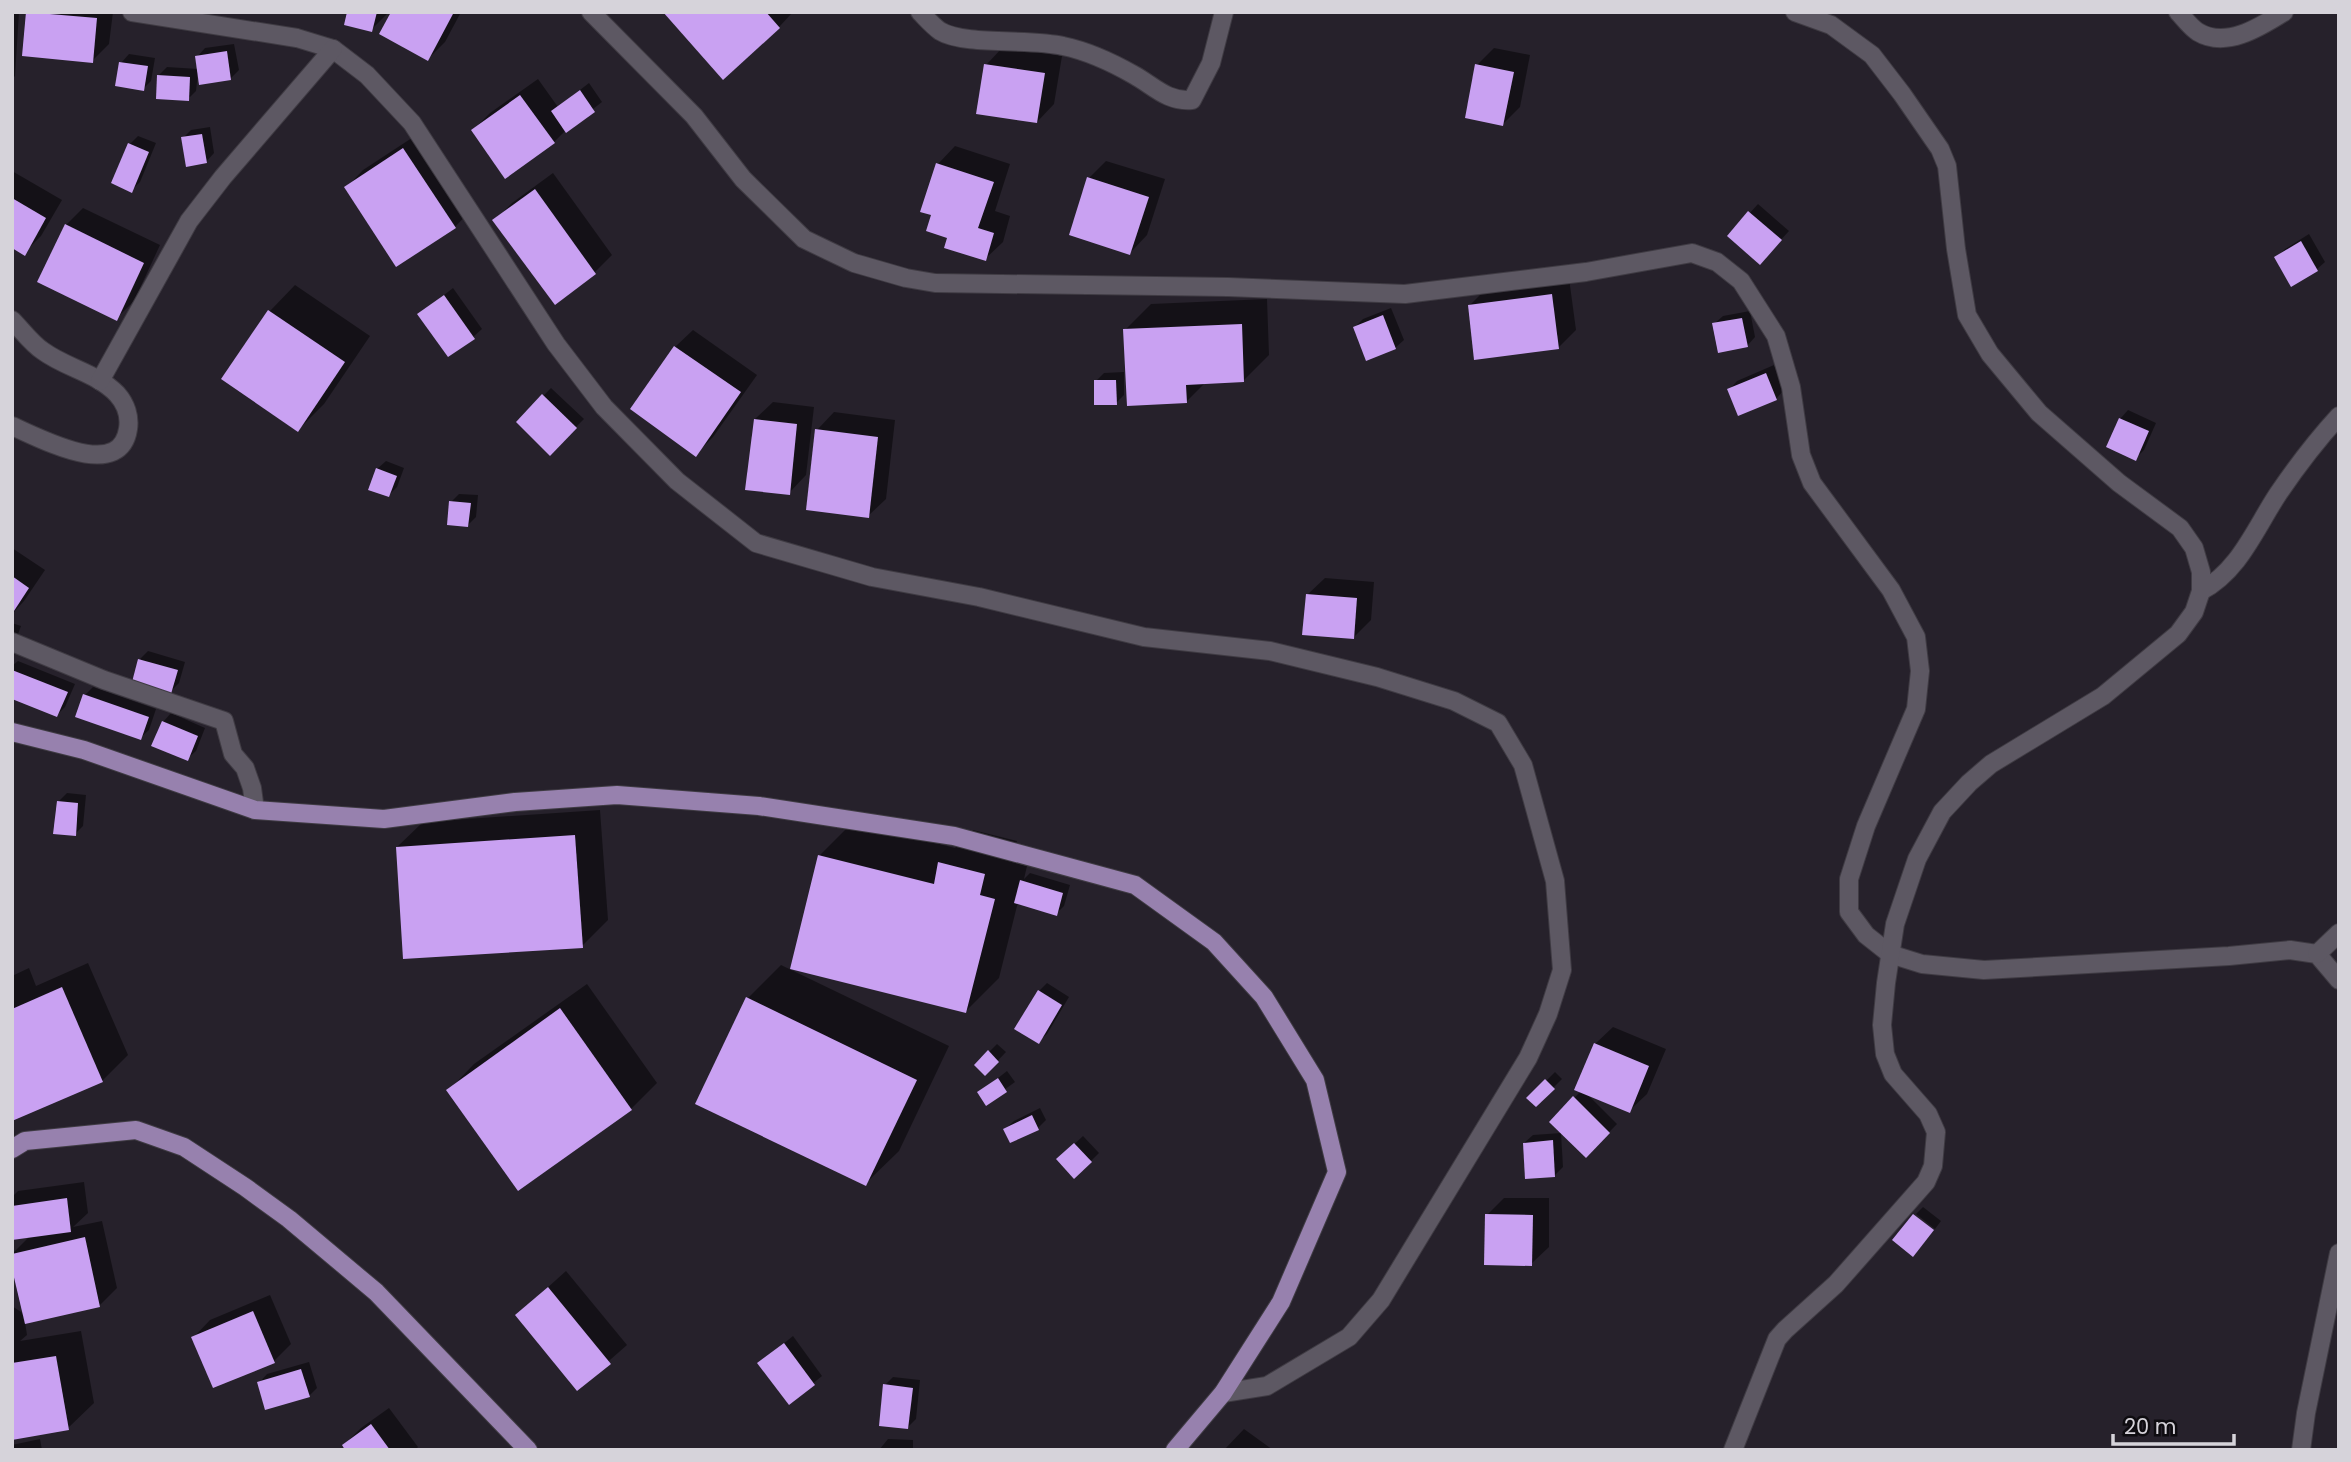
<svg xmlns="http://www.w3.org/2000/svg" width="2351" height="1462" viewBox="0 0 2351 1462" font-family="Poppins,sans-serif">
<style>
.shadow{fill:#0007}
.building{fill:#c9a1f2}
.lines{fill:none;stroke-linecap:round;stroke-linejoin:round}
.service-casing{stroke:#3f3b43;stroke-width:20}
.minor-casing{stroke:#3f3b43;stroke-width:20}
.primary-casing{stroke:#3f3b43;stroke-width:20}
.service{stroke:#5d5863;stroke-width:18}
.minor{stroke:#5d5863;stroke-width:18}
.primary{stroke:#9781ae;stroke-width:18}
</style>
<rect width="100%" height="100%" fill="#26212b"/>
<g class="shadow">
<path d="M12 12H19L15 76 12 79Z"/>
<path d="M28 12H113L109 44 92 61Z"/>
<path d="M349 12H389L371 30Z"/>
<path d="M393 12H461L445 42 428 59Z"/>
<path d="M665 12H793L779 27Z"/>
<path d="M234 44 239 70 230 79 198 73 196 91 188 99 159 75 167 67 198 69 197 57 205 48Z"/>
<path d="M1003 47 1062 56 1054 104 1037 122 986 65Z"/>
<path d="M1494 48 1530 55 1520 107 1503 124 1477 65Z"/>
<path d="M129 54 155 58 151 81 143 89 121 63Z"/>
<path d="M538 79 558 107 589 83 602 102 566 130 554 142 473 130 490 113Z"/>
<path d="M210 127 214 153 206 162 183 138 191 130Z"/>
<path d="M421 132 472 209 455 227 346 188 363 170Z"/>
<path d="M138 136 156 143 140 182 131 191 130 144Z"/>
<path d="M955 146 1010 164 995 211 1010 216 1003 242 985 259 949 237 934 214 938 164Z"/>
<path d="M1106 161 1165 179 1147 235 1130 253 1089 178Z"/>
<path d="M12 171 62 200 41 236 24 253 12 246Z"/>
<path d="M553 173 612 255 595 272 555 302 495 220 512 203Z"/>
<path d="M1758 204 1789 231 1768 254 1730 235Z"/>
<path d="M83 208 160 245 134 301 116 319 66 225Z"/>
<path d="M2309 234 2325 262 2316 270 2277 257 2285 249Z"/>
<path d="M1569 278 1576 330 1558 348 1469 306 1487 288Z"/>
<path d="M295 285 370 336 324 404 298 430 223 379 270 311Z"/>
<path d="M453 288 482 329 473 337 420 314Z"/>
<path d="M1267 299 1269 355 1243 381 1205 383 1186 402 1125 330 1151 304Z"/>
<path d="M1391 308 1404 340 1395 348 1355 327 1363 319Z"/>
<path d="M1750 311 1755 337 1747 346 1714 324 1723 316Z"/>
<path d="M693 330 757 375 713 437 696 454 675 347Z"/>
<path d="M1774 365 1784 390 1776 399 1729 390 1737 381Z"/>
<path d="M1124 372V395L1116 403 1096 381 1104 373Z"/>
<path d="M551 388 584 419 550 453 518 422Z"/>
<path d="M773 402 814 407 806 475 789 493 755 419Z"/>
<path d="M2128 410 2156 423 2144 450 2135 459 2120 419Z"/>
<path d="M834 412 895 420 886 499 868 516 817 430Z"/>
<path d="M386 461 404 468 397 487 389 495 377 469Z"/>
<path d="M459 494 478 495 476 517 468 525 451 502Z"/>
<path d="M12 548 45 570 24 601 12 614Z"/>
<path d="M1325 578 1374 582 1371 620 1354 637 1307 595Z"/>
<path d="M12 623 21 626 12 650Z"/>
<path d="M148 651 185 662 179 683 170 692 140 659Z"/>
<path d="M18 661 75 684 65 707 57 715 12 697V666Z"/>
<path d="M93 687 156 709 149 730 140 738 85 695Z"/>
<path d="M171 713 205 728 196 751 187 759 163 722Z"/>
<path d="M67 793 86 795 83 826 75 834 59 801Z"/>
<path d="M600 810 608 920 582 946 397 847 423 822Z"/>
<path d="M853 822 955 848 973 830 1017 841 1012 862 1027 866 1024 879 1030 873 1070 885 1064 906 1056 914 1018 902 999 978 966 1011 820 855Z"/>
<path d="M88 963 128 1055 102 1081 12 1119V976L29 968 36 986Z"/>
<path d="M781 965 949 1046 899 1151 865 1184 748 998Z"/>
<path d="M1047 983 1069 997 1047 1034 1038 1042 1039 991Z"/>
<path d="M587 984 657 1083 631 1109 519 1188 449 1090 474 1064Z"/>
<path d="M1613 1027 1666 1049 1647 1094 1629 1111 1586 1093 1617 1124 1586 1156 1551 1122 1581 1091 1595 1044Z"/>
<path d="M997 1044 1006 1052 985 1074 976 1065Z"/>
<path d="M1007 1071 1015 1082 986 1103 979 1093Z"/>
<path d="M1555 1072 1562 1079 1536 1105 1529 1098Z"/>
<path d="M1040 1108 1046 1120 1038 1128 1005 1129 1014 1121Z"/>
<path d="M1561 1133 1563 1167 1555 1175 1524 1143 1533 1135Z"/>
<path d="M1083 1136 1099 1153 1075 1177 1067 1151Z"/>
<path d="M84 1182 88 1213 73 1227 102 1221 117 1288 100 1305 25 1322 27 1335 20 1341 81 1331 94 1403 68 1428 12 1438V1306L24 1314 12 1254 30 1236 12 1238V1197L18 1191Z"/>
<path d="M1504 1198H1549V1247L1531 1264 1487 1215Z"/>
<path d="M1923 1207 1941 1221 1935 1229 1916 1214Z"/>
<path d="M566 1271 627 1345 577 1389 517 1315Z"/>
<path d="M270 1295 291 1344 274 1361 193 1338 210 1320Z"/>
<path d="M793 1336 822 1376 789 1403 760 1363Z"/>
<path d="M309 1362 317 1388 309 1396 259 1383 267 1374Z"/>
<path d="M893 1377 920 1380 916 1419 908 1427 885 1385Z"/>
<path d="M389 1408 418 1447 415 1450H347L344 1445 361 1428Z"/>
<path d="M1244 1429 1273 1450H1224Z"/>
<path d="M40 1439 42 1450H12V1445Z"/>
<path d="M888 1439 913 1440V1450H879Z"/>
</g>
<g class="building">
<path d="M26 12 97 18 93 63 22 56Z"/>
<path d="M347 12H377L372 32 344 25Z"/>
<path d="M391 12H454L428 61 379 34Z"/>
<path d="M663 12H766L780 28 723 80Z"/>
<path d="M227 51 231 80 199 85 195 56Z"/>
<path d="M119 62 148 66 144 91 115 86Z"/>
<path d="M984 64 1045 73 1037 123 976 114Z"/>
<path d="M1475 64 1514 72 1503 126 1465 118Z"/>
<path d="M157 75 190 77 189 101 156 99Z"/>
<path d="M580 90 595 112 566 133 551 111Z"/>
<path d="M520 95 555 143 505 179 471 130Z"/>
<path d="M202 134 207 163 186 167 181 137Z"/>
<path d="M128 143 149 152 132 193 111 183Z"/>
<path d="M403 148 456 228 396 267 344 187Z"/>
<path d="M936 163 994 182 978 228 994 233 986 261 944 248 947 238 926 231 931 215 920 212Z"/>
<path d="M1087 177 1149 197 1130 255 1069 235Z"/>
<path d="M535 189 596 274 555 305 492 220Z"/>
<path d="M12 198 46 218 25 256 12 248Z"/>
<path d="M1748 211 1782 240 1760 265 1727 236Z"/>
<path d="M65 224 144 263 117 321 37 282Z"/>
<path d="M2301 241 2318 271 2291 287 2274 257Z"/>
<path d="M1552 294 1559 349 1474 360 1468 305Z"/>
<path d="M444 295 475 339 448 357 417 314Z"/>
<path d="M268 310 345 362 298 432 221 379Z"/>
<path d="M1383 315 1396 349 1366 361 1353 327Z"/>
<path d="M1742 318 1748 347 1718 353 1712 323Z"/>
<path d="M1242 324 1244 382 1186 385 1187 403 1127 406 1123 329Z"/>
<path d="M674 346 741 392 696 457 630 409Z"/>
<path d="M1766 373 1777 400 1738 416 1727 389Z"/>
<path d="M1094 380H1116L1117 405H1094Z"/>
<path d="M542 394 577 428 550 456 516 422Z"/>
<path d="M2119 418 2149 431 2136 461 2106 447Z"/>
<path d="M754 419 797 424 790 495 745 490Z"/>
<path d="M815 429 878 437 869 518 806 510Z"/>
<path d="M376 468 397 476 389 497 368 490Z"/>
<path d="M449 501 471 503 468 527 447 525Z"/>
<path d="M12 576 29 588 12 614Z"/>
<path d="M1306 594 1357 598 1354 639 1302 635Z"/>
<path d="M138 659 178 670 171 694 132 682Z"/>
<path d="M12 670 68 692 57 717 12 699Z"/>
<path d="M83 694 149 717 141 740 75 717Z"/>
<path d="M162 721 198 736 188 761 151 746Z"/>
<path d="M57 801 78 803 76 836 53 834Z"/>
<path d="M575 835 583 948 403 959 396 847Z"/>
<path d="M818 855 934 884 938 862 985 874 980 895 995 899 966 1013 790 969Z"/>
<path d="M1020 880 1063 893 1057 916 1014 903Z"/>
<path d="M62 987 103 1082 12 1121V1009Z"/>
<path d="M1038 990 1062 1005 1039 1044 1014 1029Z"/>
<path d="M746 997 917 1080 866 1186 695 1104Z"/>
<path d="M560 1008 632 1110 518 1191 446 1090Z"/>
<path d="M1594 1043 1649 1066 1630 1113 1574 1090Z"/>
<path d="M988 1050 999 1062 985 1076 974 1065Z"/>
<path d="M998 1078 1007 1092 986 1106 977 1092Z"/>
<path d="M1545 1079 1555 1089 1536 1107 1526 1098Z"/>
<path d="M1573 1096 1610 1133 1586 1158 1549 1122Z"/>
<path d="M1032 1115 1039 1130 1010 1143 1003 1129Z"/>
<path d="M1553 1140 1555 1177 1525 1179 1523 1143Z"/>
<path d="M1074 1143 1092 1162 1074 1179 1056 1159Z"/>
<path d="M67 1198 71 1232 12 1240V1206Z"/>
<path d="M1485 1214 1533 1215 1532 1266 1484 1265Z"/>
<path d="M1913 1214 1934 1230 1913 1257 1892 1240Z"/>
<path d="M85 1237 100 1307 25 1324 12 1269V1254Z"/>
<path d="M548 1287 611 1364 577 1391 515 1315Z"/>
<path d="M253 1311 275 1363 213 1388 191 1337Z"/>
<path d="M784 1343 815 1385 789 1405 757 1363Z"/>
<path d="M56 1356 69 1430 12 1440V1363Z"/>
<path d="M301 1369 310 1397 265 1410 257 1382Z"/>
<path d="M883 1384 913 1388 908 1429 879 1426Z"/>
<path d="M371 1424 390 1450H345L342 1445Z"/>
</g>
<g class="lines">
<defs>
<path id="service" d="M2201 591C2239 571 2255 529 2278 494 2297 466 2316 441 2339 416"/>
<g id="minor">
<path d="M132 12 297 38 333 49 367 75 412 123 556 344 604 407 677 481 756 543 872 577 979 597 1144 637 1270 651 1377 677 1454 701 1498 723 1523 765 1555 881 1562 970 1548 1014 1528 1058 1381 1300 1349 1337 1267 1386 1223 1393"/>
<path d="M591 12 694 116 743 179 804 239 854 263 906 278 935 283 1228 287 1405 294 1586 272 1692 253 1717 262 1741 281 1776 336 1791 387 1801 455 1812 483 1891 590 1916 637 1920 671 1916 709 1866 826 1849 879V912L1866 935 1890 954 1922 964 1984 970 2229 956 2290 950 2317 954 2339 980"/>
<path d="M920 12C926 18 933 26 940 31 964 46 1032 38 1063 46 1087 51 1113 63 1134 75 1154 86 1167 102 1192 100L1211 63 1224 12"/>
<path d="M2178 12C2184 18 2190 27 2198 32 2226 49 2260 27 2284 12"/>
<path d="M12 320C22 330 31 343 43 351 66 368 97 373 117 394 126 404 130 417 128 429 120 482 40 438 12 426"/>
<path d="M100 381 189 221 223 177 333 49"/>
<path d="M12 642 104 680 224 721 233 754 245 768 252 788 255 810"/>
<path d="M2317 954 2339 933"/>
<path d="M1733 1450 1777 1339 1785 1330 1836 1284 1926 1182 1933 1166 1936 1132 1928 1114 1893 1074 1885 1054 1882 1025 1886 983 1895 924 1917 859 1942 812 1969 783 1991 764 2103 696 2178 634 2194 612 2201 591V572L2194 548 2180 528 2119 483 2039 413 1990 354 1967 315 1956 249 1947 166 1940 149 1902 94 1872 55 1831 25 1795 12"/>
<path d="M2301 1450 2306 1413 2339 1253"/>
</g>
<g id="primary">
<path d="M12 732 84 750 255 810 384 819 515 802 617 795 759 806 954 836 1135 885 1214 942 1264 997 1315 1080 1337 1172 1281 1302 1223 1393 1175 1450"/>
<path d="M12 1149 25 1141 136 1130 184 1147 245 1187 289 1219 376 1292 528 1450"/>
</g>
</defs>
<use href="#service" class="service-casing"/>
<use href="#minor" class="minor-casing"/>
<use href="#primary" class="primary-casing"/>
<use href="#service" class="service"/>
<use href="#minor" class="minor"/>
<use href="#primary" class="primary"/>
</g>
<rect width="2351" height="1462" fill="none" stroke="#d6d3da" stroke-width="28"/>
<path d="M2113 1434v10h121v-10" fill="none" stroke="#d6d3da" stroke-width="3.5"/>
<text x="2124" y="1434" font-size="21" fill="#d6d3da" stroke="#0e0c10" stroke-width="5" paint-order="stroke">20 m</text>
</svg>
